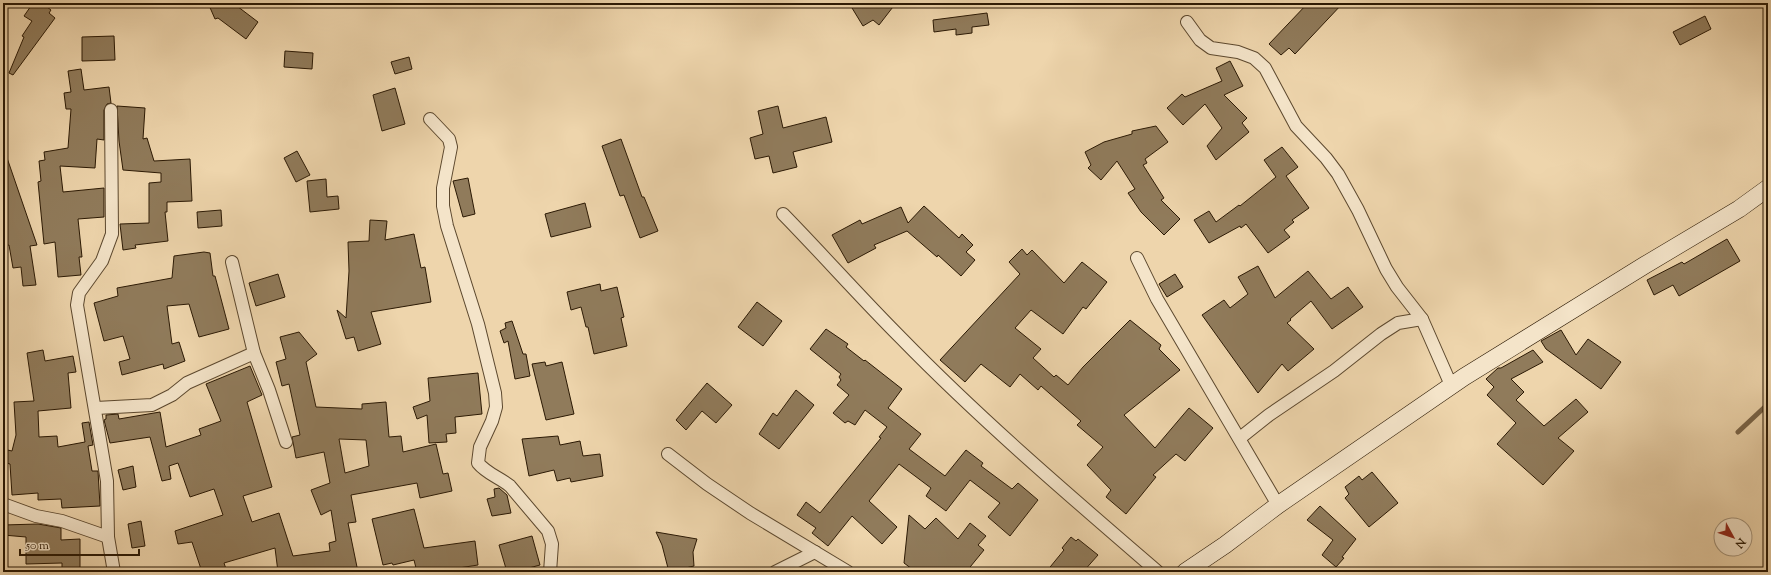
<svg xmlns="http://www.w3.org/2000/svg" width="1771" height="575" viewBox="0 0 1771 575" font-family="'Sorts Mill Goudy',serif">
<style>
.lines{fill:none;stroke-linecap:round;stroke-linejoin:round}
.stream{stroke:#786347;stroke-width:5}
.building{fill:#907b5b;stroke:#2b1904;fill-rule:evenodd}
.street-casing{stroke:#5c482e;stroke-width:14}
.secondary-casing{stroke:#2b1904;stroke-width:18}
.street{stroke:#f4e4c9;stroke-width:12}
.secondary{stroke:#f4e4c9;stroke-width:17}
</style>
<rect width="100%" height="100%" fill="#eed5ac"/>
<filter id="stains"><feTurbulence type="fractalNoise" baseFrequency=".005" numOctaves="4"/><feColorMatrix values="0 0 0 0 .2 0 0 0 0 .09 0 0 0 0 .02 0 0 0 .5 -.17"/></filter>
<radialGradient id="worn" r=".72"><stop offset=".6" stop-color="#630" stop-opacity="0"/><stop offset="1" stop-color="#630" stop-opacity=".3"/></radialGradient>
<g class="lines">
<path class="stream" d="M1738 432 1768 404"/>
</g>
<g class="building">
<path d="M33 3H42L51 10 49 13 55 18 13 75 9 73 24 37 22 36 32 21 24 16Z"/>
<path d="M208 3H233L258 22 246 39 218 18 215 19Z"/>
<path d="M849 3H896L879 25 873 20 863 26Z"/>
<path d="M1308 3H1343L1295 54 1289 48 1281 55 1269 44Z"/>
<path d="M987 13 989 25 972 27V33L956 35V29L934 32 933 20Z"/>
<path d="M1705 16 1711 29 1680 45 1673 32Z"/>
<path d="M114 36 115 60 82 61V37Z"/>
<path d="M285 51 313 53 312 69 284 67Z"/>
<path d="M409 57 412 69 395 74 391 62Z"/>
<path d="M1230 61 1243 86 1224 95 1247 118 1242 123 1249 132 1216 160 1207 146 1222 128 1205 104 1183 125 1167 108 1182 94 1185 97 1222 81 1216 68Z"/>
<path d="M81 69 84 90 109 87 111 103 107 104 104 110V140L97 139 95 168 60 166 63 192 104 188V217L78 219 82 257H79L81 275 58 277 55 242 44 244 38 182 41 181 39 161 45 160 44 152 68 148 71 109H66L64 93 71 92 68 71Z"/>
<path d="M395 88 405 124 382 131 373 95Z"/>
<path d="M117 106 145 108 143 139 147 138 154 161 190 159 192 201 167 202V212H165L168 241 135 245 136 248 123 250 120 224 149 223V183L161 182V173L123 170 119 141Z"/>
<path d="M778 106 783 128 826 117 832 142 793 152 797 167 773 173 769 156 755 159 750 138 763 134 758 111Z"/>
<path d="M1156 126 1168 142 1145 159 1147 163 1143 165 1164 198 1161 200 1180 219 1164 235 1141 212 1128 193 1135 189 1117 161 1101 180 1088 168 1091 165 1085 152 1104 142 1132 134V131Z"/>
<path d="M621 139 642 197H644L658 231 640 238 624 195 620 196 602 146Z"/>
<path d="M1282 147 1298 167 1286 176 1309 208 1292 220 1294 222 1284 230 1290 237 1268 253 1246 224 1241 228 1240 226 1209 243 1194 220 1209 211 1216 222 1239 205 1240 206 1276 177 1264 160Z"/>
<path d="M297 151 310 175 296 182 284 158Z"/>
<path d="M3 152H5L37 245 30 246 36 285 23 286 21 267 13 268 9 245 3 246Z"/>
<path d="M468 178 475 214 463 217 453 181Z"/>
<path d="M326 179 327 197 338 196 339 209 310 212 307 181Z"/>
<path d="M585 203 591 227 551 237 545 214Z"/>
<path d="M924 206 959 238 962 234 973 245 966 252 975 260 961 276 938 255 937 257 907 231 874 245 876 248 848 263 832 235 860 220 862 224 901 207 908 223Z"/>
<path d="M221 210 222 226 198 228 197 212Z"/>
<path d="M370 220 387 221 385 240 414 234 421 268 425 267 431 302 371 312 381 344 358 351 354 337 346 339 337 310 346 318 349 271 348 242 369 241Z"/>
<path d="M1727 239 1740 261 1679 296 1673 285 1654 295 1647 280 1682 262 1684 264Z"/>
<path d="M1022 249 1027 255 1032 250 1064 283 1082 262 1107 282 1086 309 1083 307 1063 334 1031 310 1015 328 1041 349 1033 358 1054 377 1056 375 1068 385 1083 367 1130 320 1161 345 1159 349 1180 370 1124 415 1155 448 1189 408 1213 428 1185 461 1176 454 1153 475 1156 477 1126 514 1106 497 1111 490 1087 465 1103 447 1077 425 1081 421 1041 386 1038 390 1020 374 1010 387 981 364 965 382 940 360 1020 274 1009 262Z"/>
<path d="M204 252 210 253 213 276H215L229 329 199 337 189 304 167 306 172 344 179 342 185 361 164 369 163 364 122 375 119 362 130 359 123 336 104 341 94 303 118 296 117 288 172 278 174 256Z"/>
<path d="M1258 266 1275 298 1308 271 1331 299 1348 287 1363 307 1332 329 1311 301 1290 319 1291 320 1287 323 1314 349 1288 371 1282 364 1258 393 1202 315 1224 300 1230 308 1248 294 1238 277Z"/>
<path d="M278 274 285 297 256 306 249 283Z"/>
<path d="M1175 274 1183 287 1167 297 1159 284Z"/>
<path d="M600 284 601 291 617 287 624 317 621 318 627 346 594 354 588 327H586L581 307 571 310 567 292Z"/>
<path d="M757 302 782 321 763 346 738 327Z"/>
<path d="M512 321 523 354H526L530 376 515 379 508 341 504 343 500 331 506 328 505 323Z"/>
<path d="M826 329 848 344 846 347 864 361 865 360 902 389 888 408 921 434 909 449 945 476 966 450 983 463 981 466 1012 489 1018 483 1038 500 1010 536 988 517 1000 503 970 480 946 511 926 496 931 488 899 464 869 501 897 527 882 544 852 516 828 546 812 533 816 528 797 515 806 502 820 513 881 438 879 437 887 427 865 410 855 425 848 421 845 423 833 413 849 395 837 385 841 380 839 377 841 374 810 349Z"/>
<path d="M1561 330 1576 355 1588 339 1621 362 1601 389 1546 349 1541 341Z"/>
<path d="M299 332 317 354 306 362 316 407 362 409V404L386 402 389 437 401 436 403 452 436 444 443 474 448 473 452 491 420 498 417 483 351 495 356 522 348 523 358 572H335L334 568 310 572H278L275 548 224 563 227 572H202L192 542 178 544 175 531 223 515 214 489 190 497 178 463 169 466 171 479 162 481 150 437 110 443 104 420 106 419V415L118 414 119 419 160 412 166 447 201 435 199 429 221 421 206 384 250 366 262 395 247 402 272 487 243 496 252 522 279 513 293 556 330 551 329 543 336 541 331 510 321 515 311 490 330 483 324 452 296 458 292 437 300 435 289 384 282 386 276 362 286 359 280 337ZM339 439 366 440 369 466 345 473Z"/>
<path d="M43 350 45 361 73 356 76 372 68 373 71 408 38 411 39 437 57 436 58 447 85 442 82 423 89 422 93 445 88 446 92 471H98L100 506 62 508 61 499 38 500V493L12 495 10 464 3 462V449L12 451 16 435 14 402 34 401 27 353Z"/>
<path d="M1533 350 1543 362 1511 379 1524 392 1516 400 1544 426 1576 399 1588 412 1558 438 1574 451 1543 485 1497 444 1516 423 1487 395 1494 387 1486 379 1498 368H1501Z"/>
<path d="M545 362 546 366 562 362 574 414 546 420 532 364Z"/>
<path d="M478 373 482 414 455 417 456 433 446 434 447 442 429 443 427 415 417 419 413 407 430 401 428 378Z"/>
<path d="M707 383 732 405 716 423 702 411 686 430 676 420Z"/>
<path d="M796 390 814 405 779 449 759 434 773 413 777 416Z"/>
<path d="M558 436 560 445 580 441 583 456 600 454 603 476 571 482 570 478 557 481 554 470 529 476 522 439Z"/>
<path d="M133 466 136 487 123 490 118 470Z"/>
<path d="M1372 472 1398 503 1369 527 1345 498 1349 494 1345 487 1359 476 1362 480Z"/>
<path d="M499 488 507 495 511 513 492 516 487 499 495 497 494 489Z"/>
<path d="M1320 506 1356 539 1342 557 1344 558 1336 567 1322 555 1333 540 1307 520Z"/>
<path d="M414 509 424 548 475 541 478 565 433 572H417L414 560 393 565 392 563 383 565 372 519Z"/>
<path d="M909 515 925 529 936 518 958 539 970 523 986 536 978 545 984 550 966 572H916L904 563Z"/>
<path d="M141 521 145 546 132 548 128 524Z"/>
<path d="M38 524 61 528V540L80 539V568L62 569V563L26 564V537L3 535V525Z"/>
<path d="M656 532 697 539 693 552 694 566 669 572 662 545Z"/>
<path d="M532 536 540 565 514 572H507L499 545Z"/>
<path d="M1071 537 1076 541 1078 539 1098 555 1083 572H1046L1064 550 1062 548Z"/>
</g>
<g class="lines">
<defs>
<g id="street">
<path d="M1187 22 1200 40 1211 48 1238 52 1254 58 1265 68 1296 126 1326 158 1338 174 1358 210 1386 269 1397 287 1422 319 1451 385"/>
<path d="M111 110 112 234 102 261 79 293 77 305 107 481 108 537 114 572"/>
<path d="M430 119 449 139 451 147 443 188V206L447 226 478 324 495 393 496 407 492 421 480 447 478 463C487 474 499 477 510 486L548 531 552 544 550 572"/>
<path d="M783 214C823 255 861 298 901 338 982 421 1071 497 1158 572"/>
<path d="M1137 258 1157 299 1278 505"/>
<path d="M232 262 254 353 269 390 286 442"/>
<path d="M96 408 152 405 172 395 187 383 254 353"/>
<path d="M1240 438 1269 415 1334 371 1381 334 1398 323 1422 319"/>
<path d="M668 454 707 484 750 513 848 572"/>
<path d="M3 504 36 516 62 521 108 537"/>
<path d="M775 572 815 552"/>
</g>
<path id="secondary" d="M1185 572 1225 545 1278 505 1464 377 1645 265 1739 209 1768 188"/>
</defs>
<use href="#street" class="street-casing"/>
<use href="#secondary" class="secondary-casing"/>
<use href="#street" class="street"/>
<use href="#secondary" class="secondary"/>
</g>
<rect width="1771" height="575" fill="none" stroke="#eed5ac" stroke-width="16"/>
<rect x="4" y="4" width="1763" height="567" fill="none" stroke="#2b1904" stroke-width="2"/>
<rect x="8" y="8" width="1755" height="559" fill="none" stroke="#2b1904"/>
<g transform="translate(1733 537) rotate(130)"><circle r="19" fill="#f4e4c9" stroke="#a4937a"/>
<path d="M0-3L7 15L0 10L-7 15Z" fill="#8f2418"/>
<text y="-6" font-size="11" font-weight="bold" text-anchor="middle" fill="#2b1904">N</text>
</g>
<path d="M20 549v6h119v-6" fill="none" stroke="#2b1904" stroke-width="2"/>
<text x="26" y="549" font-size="12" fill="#2b1904" stroke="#f4e4c9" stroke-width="3" paint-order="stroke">50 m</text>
<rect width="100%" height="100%" filter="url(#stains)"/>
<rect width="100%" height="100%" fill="url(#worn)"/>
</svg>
